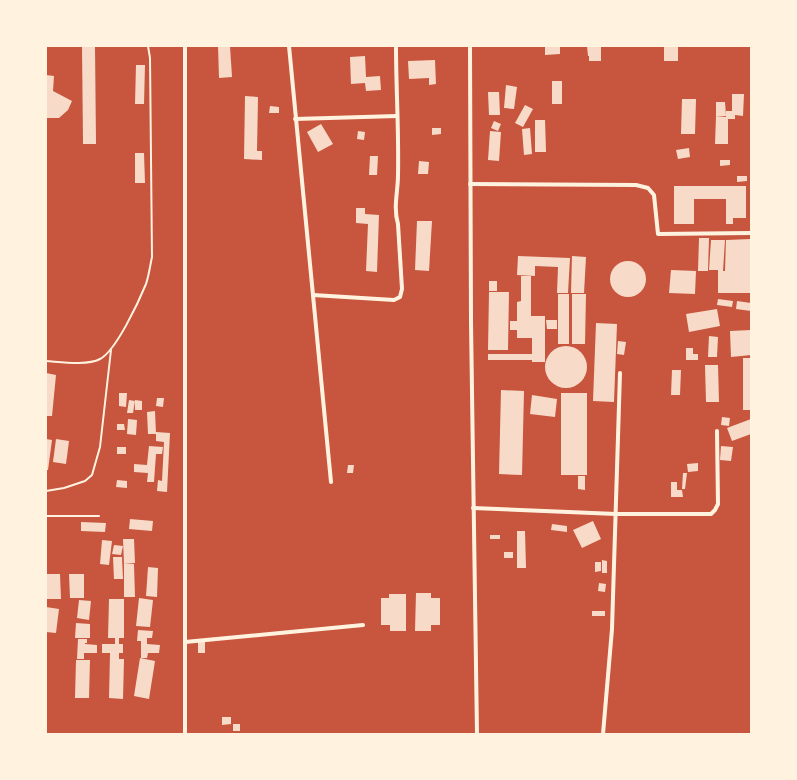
<svg xmlns="http://www.w3.org/2000/svg" width="797" height="780" viewBox="0 0 797 780" font-family="'Asap Condensed',sans-serif">
<style>
.building{fill:#f7dbc8}
.lines{fill:none;stroke-linecap:round;stroke-linejoin:round}
.service{stroke:#fff3e0;stroke-width:2}
.minor{stroke:#fff3e0;stroke-width:4}
</style>
<rect width="100%" height="100%" fill="#c8553d"/>
<g class="building">
<path d="M82 46H95L96 144H83Z"/>
<path d="M218 46H230L232 77 219 78Z"/>
<path d="M545 46H560V54L545 55Z"/>
<path d="M587 46H601V61H589V56H588Z"/>
<rect x="664" y="46" width="14" height="15"/>
<path d="M365 56 366 77 380 76 381 90 366 91 365 83 351 84 350 57Z"/>
<path d="M435 60 436 84 429 85V78L409 79 408 61Z"/>
<path d="M136 65H145L144 104H135Z"/>
<path d="M46 75 54 76 53 91 72 101 68 110 59 118H46Z"/>
<rect x="552" y="81" width="10" height="23"/>
<path d="M506 85 517 87 514 109 504 108Z"/>
<path d="M488 92H499L500 115H489Z"/>
<path d="M732 94H744L743 116 735 115V119H728V144H715L716 116 726 117V111H732Z"/>
<path d="M245 96 258 97 257 151H262V160L244 159Z"/>
<path d="M682 99H696L695 134H681Z"/>
<path d="M716 102H725L726 116H716Z"/>
<path d="M525 105 533 109 523 127 515 123Z"/>
<path d="M270 106 279 107V113H269Z"/>
<path d="M535 120H545L546 152H535Z"/>
<path d="M494 121 501 124 498 131 491 128Z"/>
<path d="M321 124 333 144 318 152 307 132Z"/>
<path d="M432 128H441V134L432 135Z"/>
<path d="M530 128 532 154 524 155 522 129Z"/>
<path d="M358 131 365 132 364 140 357 139Z"/>
<path d="M490 131 501 132 499 161 488 160Z"/>
<path d="M689 148 690 157 678 159 676 150Z"/>
<path d="M135 153H144L145 183H135Z"/>
<path d="M370 156H378L377 175H369Z"/>
<path d="M720 160H730V165L720 166Z"/>
<path d="M419 161 429 162 428 174H418Z"/>
<path d="M737 176H747V181L737 182Z"/>
<path d="M674 186H746V218H733V224H726V199H694V224H674Z"/>
<path d="M356 208H365V214L379 215 377 272 366 271 368 224 356 223Z"/>
<path d="M417 221H432L429 271 415 270Z"/>
<path d="M699 238H709L708 271H698Z"/>
<path d="M751 239V293H718V270H709L711 240H725L723 271H725L726 240Z"/>
<path d="M518 256 570 258 568 293H557L558 267 535 266V276L517 275Z"/>
<path d="M572 256 586 257 584 293H571Z"/>
<circle cx="628" cy="279" r="18"/>
<path d="M671 270 696 271 695 294 669 293Z"/>
<path d="M521 276H531V316H545V362H532V360H488V354H532V338H517V330H510V321H517V302L521 301Z"/>
<rect x="489" y="281" width="8" height="10"/>
<path d="M489 292H509L508 350H488Z"/>
<rect x="558" y="294" width="11" height="50"/>
<path d="M572 294H586L585 344H572Z"/>
<path d="M718 299 733 301 732 307 717 305Z"/>
<path d="M737 301 751 303V311L736 309Z"/>
<path d="M717 309 720 326 689 332 686 314Z"/>
<path d="M546 320H557V329H547Z"/>
<path d="M596 323 617 324 614 402 593 401Z"/>
<path d="M751 330V355L731 357 730 331Z"/>
<path d="M709 336 718 337 717 357H708Z"/>
<path d="M618 341 626 342 624 355 617 354Z"/>
<circle cx="566" cy="367" r="21"/>
<path d="M686 348H693V354H698V360H686Z"/>
<rect x="743" y="358" width="8" height="52"/>
<path d="M705 365H718L719 402H706Z"/>
<path d="M672 370H681L680 395H671Z"/>
<path d="M46 373 56 375 52 416H46Z"/>
<path d="M501 390 524 391 522 475 499 474Z"/>
<path d="M119 393H127L126 407 119 406Z"/>
<rect x="561" y="393" width="26" height="82"/>
<path d="M532 395 557 399 555 417 530 414Z"/>
<path d="M157 398H164L163 407 156 406Z"/>
<path d="M129 400 135 401 133 413H127Z"/>
<path d="M135 400 142 401V410H135Z"/>
<path d="M155 411 156 434H148L147 412Z"/>
<path d="M722 417 730 418 729 426 721 425Z"/>
<path d="M128 419 137 420 136 435 127 434Z"/>
<path d="M751 419V434L732 441 727 428Z"/>
<path d="M117 424H124L125 430H117Z"/>
<path d="M156 432 170 433 167 492 157 491 158 480 162 481 164 442 156 441Z"/>
<path d="M46 439 52 440 48 470H46Z"/>
<path d="M56 439 69 441 66 464 53 462Z"/>
<path d="M149 446 163 447 162 454H156L154 482H147L148 473 134 472V464L147 465Z"/>
<path d="M721 446 733 447 731 461 720 460Z"/>
<rect x="117" y="447" width="9" height="7"/>
<path d="M698 463V471L688 472 687 464Z"/>
<path d="M348 465H354L353 473H347Z"/>
<path d="M683 473H687L685 489H682Z"/>
<path d="M578 476H585V490L578 489Z"/>
<path d="M117 480 127 481V488L116 487Z"/>
<path d="M671 482H677V490H682L683 497H671Z"/>
<path d="M130 519 153 521 152 531 129 529Z"/>
<path d="M593 521 601 539 582 548 573 530Z"/>
<path d="M81 522 106 523 105 532 81 531Z"/>
<path d="M552 524 567 526V532L551 530Z"/>
<path d="M517 531H525L526 568H517Z"/>
<rect x="490" y="535" width="10" height="4"/>
<path d="M123 539H134L135 563 124 564Z"/>
<path d="M102 540 112 541 109 565 100 564Z"/>
<path d="M114 545 123 546 121 555 112 554Z"/>
<rect x="504" y="552" width="9" height="6"/>
<path d="M113 557H122L123 579H114Z"/>
<path d="M602 560 607 561V573H602Z"/>
<path d="M595 562H601V571L595 572Z"/>
<path d="M124 564H134L135 597H124Z"/>
<path d="M148 567 158 568 157 597 146 596Z"/>
<path d="M46 574H60L61 599H46Z"/>
<path d="M69 574H84V598H70Z"/>
<path d="M599 583 606 584 605 592 598 591Z"/>
<path d="M416 593H431V598H440V625H431V631H415Z"/>
<path d="M389 594H406V631H390V625H381V598H389Z"/>
<path d="M139 598 153 600 150 627 136 626Z"/>
<path d="M109 599H124V638H119V644H123V653H119V659H124L123 699 109 698 110 653H102V644H115V638H108Z"/>
<path d="M79 600 91 601 89 620 77 618Z"/>
<path d="M46 607 59 609 56 633 46 632Z"/>
<rect x="592" y="611" width="13" height="5"/>
<path d="M76 623 90 624V638H75Z"/>
<path d="M138 630 153 631 152 638H147V644L160 645 159 653H148L147 658H141V641H137Z"/>
<path d="M78 639H87V643H85V644L97 645V653H84V659H77Z"/>
<rect x="198" y="641" width="7" height="12"/>
<path d="M140 658 155 661 149 699 134 696Z"/>
<path d="M76 660H90L89 698H75Z"/>
<path d="M222 717H231V724L222 725Z"/>
<rect x="233" y="724" width="7" height="7"/>
</g>
<g class="lines">
<g class="service">
<path d="M46 361C61 362 87 366 100 359 116 351 139 301 146 284 149 275 150 266 152 257L150 58 148 46"/>
<path d="M46 491 64 488 85 481 92 475 100 447 111 350"/>
<path d="M46 516H99"/>
</g>
<g class="minor">
<path d="M289 46 331 482"/>
<path d="M470 46 471 323 477 734"/>
<path d="M295 119 397 116"/>
<path d="M470 184 636 185 648 188 654 195 658 234 751 233"/>
<path d="M313 295 394 300 400 297 402 289 398 224C393 207 398 192 398 175 399 132 396 89 396 46"/>
<path d="M473 508 616 514H711L715 510 718 504 717 431"/>
<path d="M185 642 363 625"/>
<path d="M185 734V46"/>
<path d="M603 734 612 629 620 373"/>
</g>
</g>
<rect width="797" height="780" fill="none" stroke="#fff3e0" stroke-width="94"/>
</svg>
